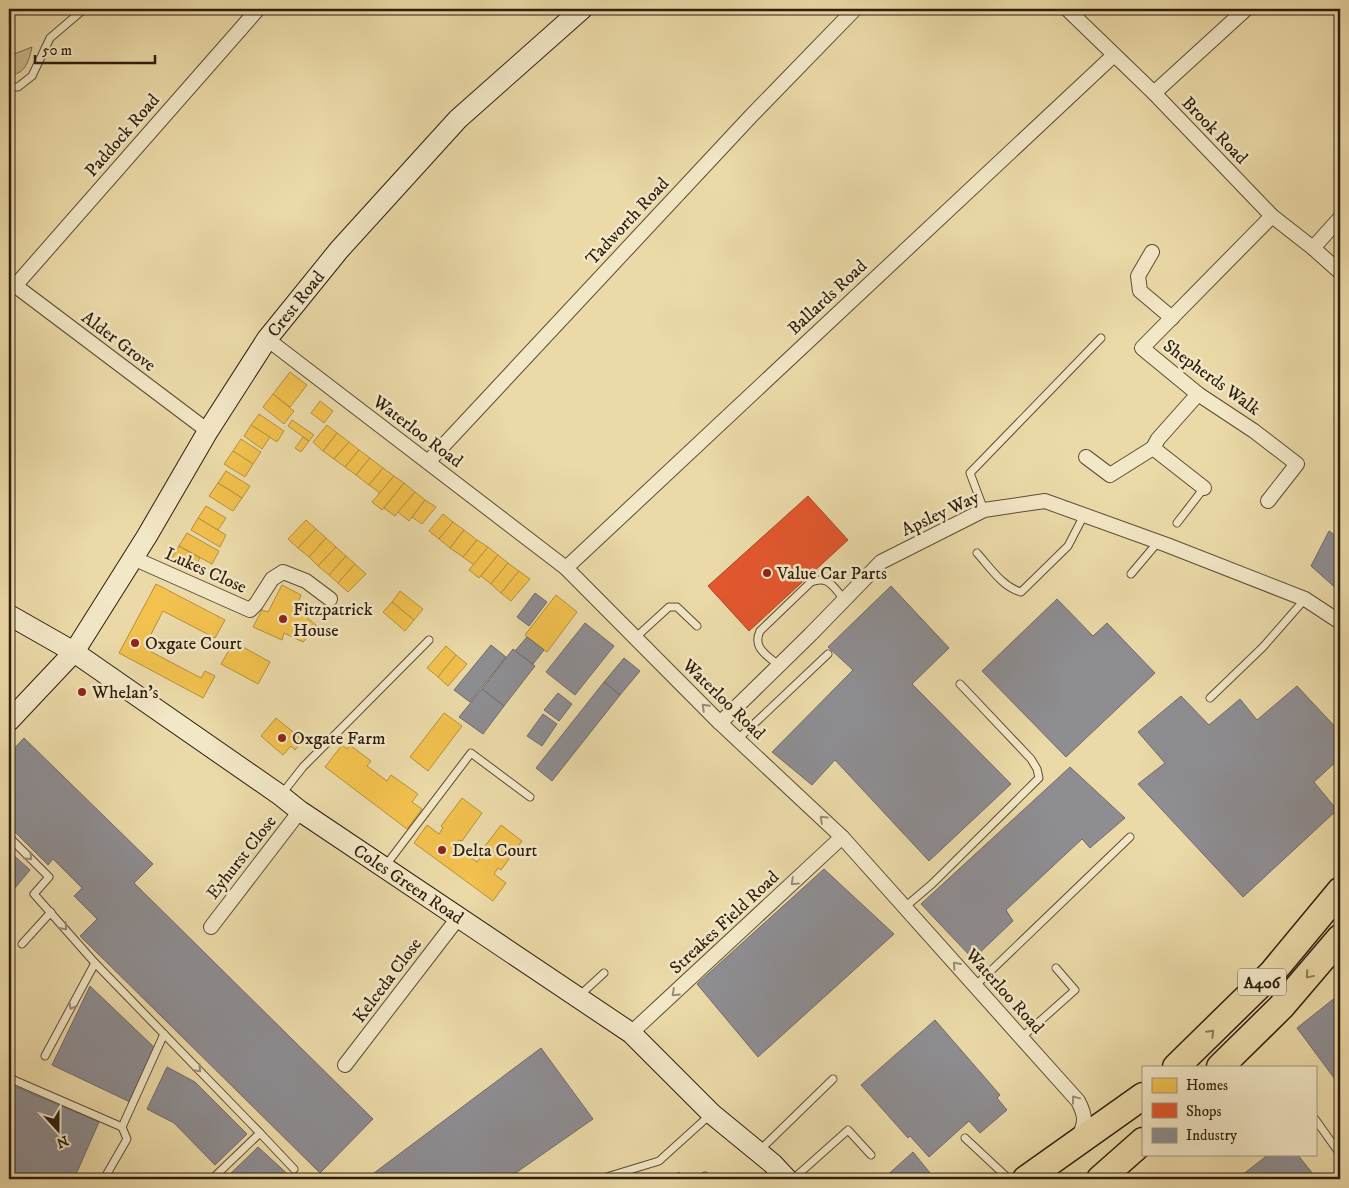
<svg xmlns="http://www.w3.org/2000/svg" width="1349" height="1188" viewBox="0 0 1349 1188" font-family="'IM FELL DW Pica',serif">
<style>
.green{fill:#cbba8d;stroke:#7c6c4c}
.homes{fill:#f2c14e;stroke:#b7903a}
.shops{fill:#e4572e;stroke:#ad4624}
.industry{fill:#8d8d92;stroke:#706b6a}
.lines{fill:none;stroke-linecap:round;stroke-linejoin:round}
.lane-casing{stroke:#5c4c33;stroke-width:9}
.street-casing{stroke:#5c4c33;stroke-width:16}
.secondary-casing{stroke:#2d1d0c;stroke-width:22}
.highway-casing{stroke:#2d1d0c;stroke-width:29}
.lane{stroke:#f2e7c6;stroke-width:7}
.street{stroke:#f2e7c6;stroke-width:14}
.secondary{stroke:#f2e7c6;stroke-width:20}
.highway{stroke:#ebdaa8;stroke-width:26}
.oneway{stroke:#998c72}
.oneway2{stroke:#8c7c5a}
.poi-dot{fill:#8f2418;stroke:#f2e7c6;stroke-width:2}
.labels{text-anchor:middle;stroke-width:5;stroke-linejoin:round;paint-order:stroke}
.shield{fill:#f2e7c6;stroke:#685a44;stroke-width:1}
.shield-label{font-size:16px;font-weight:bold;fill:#2d1d0c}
.street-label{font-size:18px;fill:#2d1d0c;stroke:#f2e7c6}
.poi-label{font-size:18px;fill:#2d1d0c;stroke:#f2e7c6;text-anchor:start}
</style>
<rect width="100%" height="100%" fill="#ebdaa8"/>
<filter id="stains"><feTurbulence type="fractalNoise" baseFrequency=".004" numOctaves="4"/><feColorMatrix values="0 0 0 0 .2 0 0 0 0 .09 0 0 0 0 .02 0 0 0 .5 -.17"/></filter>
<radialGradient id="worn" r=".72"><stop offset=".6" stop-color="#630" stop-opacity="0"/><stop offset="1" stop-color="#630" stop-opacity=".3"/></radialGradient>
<path class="green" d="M32 47C29 61 25 75 9 75V56Z"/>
<g class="homes">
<path d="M290 372 307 385 290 407 273 394Z"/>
<path d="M273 394 294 411 284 424 263 407Z"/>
<path d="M320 401 333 411 324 423 311 413Z"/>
<path d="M259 414 284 431 277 442 251 425Z"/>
<path d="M292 420 314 435 309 441 288 426Z"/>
<path d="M251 425 270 437 262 449 244 436Z"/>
<path d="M327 425 337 433 323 451 313 442Z"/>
<path d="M337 433 349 442 334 459 323 451Z"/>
<path d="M303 437 309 441 301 452 295 448Z"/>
<path d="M241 439 261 452 253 464 233 451Z"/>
<path d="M349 442 359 450 345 467 334 459Z"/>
<path d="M359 450 370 458 356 475 345 467Z"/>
<path d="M233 451 253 464 245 477 224 464Z"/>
<path d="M370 458 383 468 369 485 356 475Z"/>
<path d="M383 468 394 476 380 493 369 485Z"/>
<path d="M226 471 250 486 242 498 218 483Z"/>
<path d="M394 476 404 483 382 510 372 502Z"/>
<path d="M218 483 242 498 233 511 209 496Z"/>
<path d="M404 483 415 492 395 516 384 508Z"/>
<path d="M415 492 425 500 409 521 398 512Z"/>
<path d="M425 500 436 507 422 524 412 517Z"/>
<path d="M206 506 226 518 218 530 198 518Z"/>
<path d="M443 514 453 522 439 539 429 531Z"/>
<path d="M198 518 226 535 220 547 191 530Z"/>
<path d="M306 520 316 529 298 548 288 539Z"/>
<path d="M453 522 464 530 450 548 439 539Z"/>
<path d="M316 529 326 538 309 557 298 548Z"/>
<path d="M464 530 477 540 463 557 450 548Z"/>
<path d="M187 533 219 551 212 564 179 546Z"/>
<path d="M326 538 336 547 318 566 309 557Z"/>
<path d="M477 540 488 547 474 565 463 557Z"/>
<path d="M179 546 200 558 192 572 171 559Z"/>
<path d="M336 547 346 556 329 575 318 566Z"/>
<path d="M488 547 498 555 479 578 469 570Z"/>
<path d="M498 555 508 563 491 584 481 576Z"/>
<path d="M346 556 355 564 338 583 329 575Z"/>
<path d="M508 563 519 571 501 593 491 584Z"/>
<path d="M355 564 366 574 348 592 338 583Z"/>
<path d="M519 571 530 579 511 601 501 593Z"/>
<path d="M156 584 225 620 215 638 163 611 144 648 201 678 205 671 215 676 203 698 119 653Z"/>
<path d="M282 585 301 595 296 608 317 626 303 642 284 633 282 640 253 627 262 610 268 612Z"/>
<path d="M400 591 423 609 414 620 392 602Z"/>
<path d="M556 595 577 612 547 652 525 635Z"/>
<path d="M392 602 414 620 405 631 383 612Z"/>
<path d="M234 642 270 662 258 684 221 664Z"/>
<path d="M446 646 456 655 438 677 427 668Z"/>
<path d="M456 655 467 664 448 686 438 677Z"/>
<path d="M444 713 462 726 428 771 410 757Z"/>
<path d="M276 718 303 740 295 750 291 746 283 755 261 736Z"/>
<path d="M342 745 347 749 350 745 371 761 367 766 387 781 391 775 418 794 412 802 422 809 407 829 325 767Z"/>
<path d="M462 798 482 813 462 841 459 840 454 846 477 862 482 856 479 854 501 825 522 841 501 870 498 868 494 874 506 883 493 901 414 843 427 825 439 834 443 828 441 826Z"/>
</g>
<path class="shops" d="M808 496 848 540 749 631 708 586Z"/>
<g class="industry">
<path d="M1329 531 1340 539V592L1311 566Z"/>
<path d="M891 586 949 648 912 684 1011 784 929 861 835 760 812 785 772 752 853 670 828 647Z"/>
<path d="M535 593 547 602 529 626 517 617Z"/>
<path d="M1057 599 1093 636 1107 623 1155 673 1066 757 982 671Z"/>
<path d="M585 623 614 646 575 695 546 672Z"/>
<path d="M527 637 544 650 533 664 515 651Z"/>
<path d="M491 645 506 657 470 702 454 690Z"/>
<path d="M513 649 535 666 504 706 482 689Z"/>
<path d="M624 658 640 671 620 695 604 682Z"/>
<path d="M604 682 620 695 552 781 536 768Z"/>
<path d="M1297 686 1340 732V758L1314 782 1337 810 1243 897 1138 784 1165 763 1138 732 1181 696 1209 725 1240 699 1257 720Z"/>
<path d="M482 689 504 706 483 734 459 717Z"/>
<path d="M558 693 572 704 559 721 544 710Z"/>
<path d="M543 714 557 724 542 746 527 736Z"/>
<path d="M24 738 153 864 134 883 373 1119 320 1173 80 936 97 919 74 896 82 888 53 859 48 865 9 826V754Z"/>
<path d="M1070 767 1125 818 1090 848 1082 839 1006 910 1013 921 973 959 921 904Z"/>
<path d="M9 851 30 870 9 895Z"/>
<path d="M824 869 894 934 758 1057 697 984Z"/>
<path d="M90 986 156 1049 130 1102 52 1065Z"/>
<path d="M1336 997 1340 1003V1086L1297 1028Z"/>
<path d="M935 1020 1000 1095 997 1098 1007 1110 980 1133 969 1121 929 1157 910 1136 908 1138 861 1085Z"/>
<path d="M541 1048 593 1119 507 1179H366Z"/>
<path d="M167 1067 195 1082 247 1134 215 1165 174 1123 147 1109Z"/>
<path d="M9 1084 99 1122 74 1179H9Z"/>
<path d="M258 1147 293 1179H225Z"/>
<path d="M913 1152 935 1179H883Z"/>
<path d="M1269 1154H1297L1317 1179H1237Z"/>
<path d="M679 1172 684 1179H669Z"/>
</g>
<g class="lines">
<defs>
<g id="lane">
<path d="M9 87H18L32 76 50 38 84 9"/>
<path d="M984 510 970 473 1101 338"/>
<path d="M1177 523 1204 488"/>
<path d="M977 553C989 566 1002 587 1021 592L1068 546 1084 515"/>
<path d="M1131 574 1158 542"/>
<path d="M635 638 669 607H677L697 626"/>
<path d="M778 665C767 655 752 648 760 631L811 582C829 575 833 587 844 599"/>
<path d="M1210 698 1263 647 1305 599"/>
<path d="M738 739 828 654"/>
<path d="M281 795 303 767 429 640"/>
<path d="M9 837 49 877 34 894 95 963 260 1133"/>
<path d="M386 865 471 753 530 797"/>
<path d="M905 907 932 884 1039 778 1037 769 1031 759 960 684"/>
<path d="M22 944 51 912"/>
<path d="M975 986 1130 837"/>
<path d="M579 996 604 973"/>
<path d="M1021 1038 1075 990 1056 968"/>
<path d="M45 1056 95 963"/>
<path d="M9 1078 122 1127 127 1139 104 1179"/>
<path d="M1315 1119 1340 1154"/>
<path d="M122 1127 164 1034"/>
<path d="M965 1138 1009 1179"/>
<path d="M760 1150 833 1079"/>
<path d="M705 1176 707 1179"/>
<path d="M212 1179 260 1133 294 1169"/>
<path d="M600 1179 659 1161 711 1114"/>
<path d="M793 1179 848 1130 871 1155"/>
</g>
<g id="street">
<path d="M1067 9 1154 93 1272 216 1313 248 1340 272"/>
<path d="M1154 93 1246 9"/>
<path d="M1313 248 1340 218"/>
<path d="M1152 252 1138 276 1140 291 1172 318"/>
<path d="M9 281 208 431"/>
<path d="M15 286 258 9"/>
<path d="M267 339 566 568 720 723 842 837 1078 1101C1086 1116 1086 1123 1078 1138"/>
<path d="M1198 394 1158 439 1153 448 1204 488"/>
<path d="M1086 457 1110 475 1153 448"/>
<path d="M428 462 752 115 855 9"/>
<path d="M1268 501 1297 464 1254 431 1198 394 1142 348 1272 216"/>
<path d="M133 558 250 610 256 604 272 579 283 572 306 581 330 599"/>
<path d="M566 568 1114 55"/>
<path d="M720 723 811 634 881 562 984 510 1045 501 1167 545 1305 599 1340 622"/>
<path d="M211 927 300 811"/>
<path d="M631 1033 842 837"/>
<path d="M345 1065 458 918"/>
</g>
<g id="secondary">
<path id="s1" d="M9 615 74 652 280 795 300 811 631 1033 712 1114 773 1164 787 1179"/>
<path id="s2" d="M9 721 74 652 147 536 208 431 267 339 339 250 458 119 582 9"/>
</g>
<g id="highway">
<path d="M1176 1067 1272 973 1340 891"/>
<path d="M1220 1067 1281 1007 1340 938"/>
<path d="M1026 1179 1143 1096"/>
<path d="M1100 1179 1143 1141"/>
</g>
</defs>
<use href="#lane" class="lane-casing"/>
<use href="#street" class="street-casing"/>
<use href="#secondary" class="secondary-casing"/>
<use href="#highway" class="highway-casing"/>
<use href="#lane" class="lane"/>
<use href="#street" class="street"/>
<use href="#secondary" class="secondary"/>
<use href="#highway" class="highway"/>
</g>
<defs><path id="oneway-chevron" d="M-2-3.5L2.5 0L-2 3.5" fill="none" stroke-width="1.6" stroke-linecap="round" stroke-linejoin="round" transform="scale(1.25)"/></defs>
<g class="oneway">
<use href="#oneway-chevron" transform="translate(705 707) rotate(-135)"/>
<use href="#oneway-chevron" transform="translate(823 819) rotate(-137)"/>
<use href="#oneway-chevron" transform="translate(29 857) rotate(45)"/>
<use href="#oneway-chevron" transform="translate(794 882) rotate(137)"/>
<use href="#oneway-chevron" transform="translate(64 927) rotate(49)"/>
<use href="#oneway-chevron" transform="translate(956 965) rotate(-132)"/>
<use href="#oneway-chevron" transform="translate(675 993) rotate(137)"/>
<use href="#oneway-chevron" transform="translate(72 1006) rotate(118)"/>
<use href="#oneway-chevron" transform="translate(198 1069) rotate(46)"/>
<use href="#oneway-chevron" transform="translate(1075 1099) rotate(-127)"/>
</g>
<g class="oneway2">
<use href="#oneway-chevron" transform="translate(1309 975) rotate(130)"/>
<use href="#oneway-chevron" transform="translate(1211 1033) rotate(-45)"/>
</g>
<g class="poi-dot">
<circle cx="767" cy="573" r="5"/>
<circle cx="283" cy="619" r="5"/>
<circle cx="135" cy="643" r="5"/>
<circle cx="82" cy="692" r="5"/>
<circle cx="282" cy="738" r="5"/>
<circle cx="442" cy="850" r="5"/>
</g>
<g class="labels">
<rect class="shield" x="1238" y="968.5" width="48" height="27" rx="4"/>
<g class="shield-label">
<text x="1262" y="988">A406</text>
</g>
<g class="street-label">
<text transform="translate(1215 130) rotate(46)" y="6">Brook Road</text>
<text transform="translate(122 135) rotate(-49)" y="6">Paddock Road</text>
<text transform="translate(627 221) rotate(-47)" y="6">Tadworth Road</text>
<text transform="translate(827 297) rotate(-43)" y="6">Ballards Road</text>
<text dy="6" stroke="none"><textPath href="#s2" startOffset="508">Crest Road</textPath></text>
<text transform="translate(119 341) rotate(37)" y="6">Alder Grove</text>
<text transform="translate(1212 377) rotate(36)" y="6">Shepherds Walk</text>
<text transform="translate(418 431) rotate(37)" y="6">Waterloo Road</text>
<text transform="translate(940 513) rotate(-25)" y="6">Apsley Way</text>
<text transform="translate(206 570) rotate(24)" y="6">Lukes Close</text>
<text transform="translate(724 699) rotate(44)" y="6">Waterloo Road</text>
<text transform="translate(241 857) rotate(-52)" y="6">Eyhurst Close</text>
<text dy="6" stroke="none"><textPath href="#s1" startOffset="482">Coles Green Road</textPath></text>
<text transform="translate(724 922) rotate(-43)" y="6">Streakes Field Road</text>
<text transform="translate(387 980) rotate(-53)" y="6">Kelceda Close</text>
<text transform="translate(1005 991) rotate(48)" y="6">Waterloo Road</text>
</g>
<g class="poi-label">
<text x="777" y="579">Value Car Parts</text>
<text x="293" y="615">Fitzpatrick<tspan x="293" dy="21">House</tspan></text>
<text x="145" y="649">Oxgate Court</text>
<text x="92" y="698">Whelan's</text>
<text x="292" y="744">Oxgate Farm</text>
<text x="452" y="856">Delta Court</text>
</g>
</g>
<rect width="1349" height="1188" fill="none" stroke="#ebdaa8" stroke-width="30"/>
<rect x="10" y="10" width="1329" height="1168" fill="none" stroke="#2d1d0c" stroke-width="2.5"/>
<rect x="15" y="15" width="1319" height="1158" fill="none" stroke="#2d1d0c"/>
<rect x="1142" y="1066" width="175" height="90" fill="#f2e7c6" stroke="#a3967c"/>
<rect x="1152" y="1078" width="25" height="15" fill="#f2c14e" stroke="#a3967c"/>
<text x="1186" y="1090" font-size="15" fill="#2d1d0c">Homes</text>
<rect x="1152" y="1103" width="25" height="15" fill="#e4572e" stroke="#a3967c"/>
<text x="1186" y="1116" font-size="15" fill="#2d1d0c">Shops</text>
<rect x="1152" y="1128" width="25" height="15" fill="#8d8d92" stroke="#a3967c"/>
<text x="1186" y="1140" font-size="15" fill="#2d1d0c">Industry</text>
<g transform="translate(58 1130) rotate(159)" stroke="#f2e7c6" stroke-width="4" paint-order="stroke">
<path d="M0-4L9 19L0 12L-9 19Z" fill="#2d1d0c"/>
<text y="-8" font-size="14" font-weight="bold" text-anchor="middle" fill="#2d1d0c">N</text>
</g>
<path d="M35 55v8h120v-8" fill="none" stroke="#2d1d0c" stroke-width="2.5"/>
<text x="42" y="55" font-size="15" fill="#2d1d0c" stroke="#f2e7c6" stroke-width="4" paint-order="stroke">50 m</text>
<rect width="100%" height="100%" filter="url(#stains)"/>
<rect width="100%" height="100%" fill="url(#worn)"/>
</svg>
